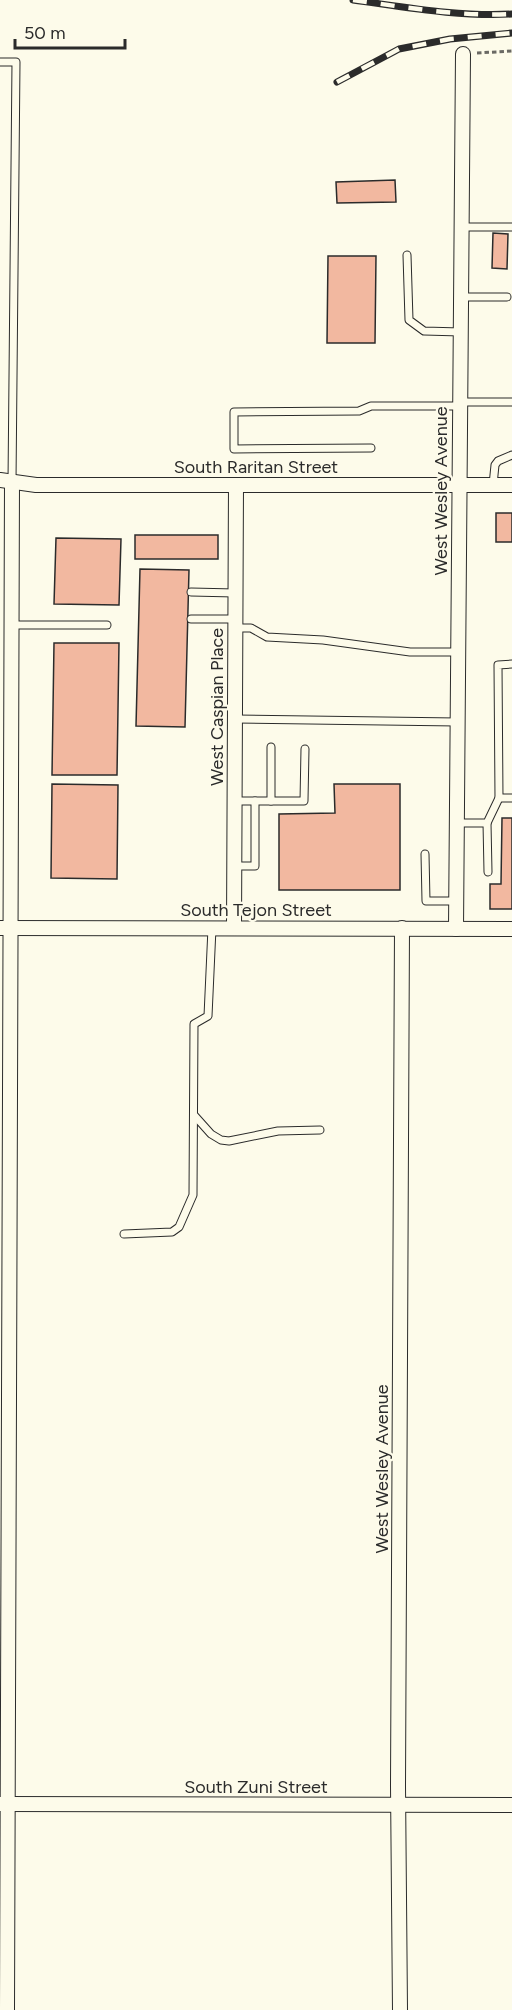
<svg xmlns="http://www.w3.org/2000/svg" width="512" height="2010" viewBox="0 0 512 2010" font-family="Figtree,sans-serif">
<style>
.building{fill:#f2b8a0;stroke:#2b2b2b;stroke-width:1.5}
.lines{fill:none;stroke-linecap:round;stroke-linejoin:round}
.lane-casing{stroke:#2b2b2b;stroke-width:9}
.street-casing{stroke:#2b2b2b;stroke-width:16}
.path{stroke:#6a6964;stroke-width:3;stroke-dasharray:4.5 3;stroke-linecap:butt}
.lane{stroke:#fdfbea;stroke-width:7}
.street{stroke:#fdfbea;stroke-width:14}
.rail-casing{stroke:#2b2b2b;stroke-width:7}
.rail{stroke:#fdfbea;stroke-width:4.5;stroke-dasharray:14;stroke-linecap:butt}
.labels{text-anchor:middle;stroke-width:4.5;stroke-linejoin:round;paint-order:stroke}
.street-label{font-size:18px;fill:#2b2b2b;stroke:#fdfbea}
</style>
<rect width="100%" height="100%" fill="#fdfbea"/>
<g class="building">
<path d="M395 180 396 202 337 203 336 182Z"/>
<path d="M493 233 508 234 507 269 492 268Z"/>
<path d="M328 256H376L375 343H327Z"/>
<rect x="496" y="513" width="16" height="29"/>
<rect x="135" y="535" width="83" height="24"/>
<path d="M56 538 121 539 119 605 54 604Z"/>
<path d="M140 569 189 570 185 727 136 726Z"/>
<path d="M54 643H119L117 775H52Z"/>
<path d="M52 784 118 785 117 879 51 878Z"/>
<path d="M334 784H400V890H279V814L335 813Z"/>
<path d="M502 818H512V909H490V884H501Z"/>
</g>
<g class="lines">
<defs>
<g id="lane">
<path d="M0 62H16L12 482"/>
<path d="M461 227H512"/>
<path d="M407 255 409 320 424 331 461 332"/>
<path d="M461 297H507"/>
<path d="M460 402H512"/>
<path d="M371 448 234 449V412L359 411 371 406H460"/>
<path d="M493 485 495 465 498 461 512 455"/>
<path d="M191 592 235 593"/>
<path d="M191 619H235"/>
<path d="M11 625H107"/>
<path d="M235 628H251L267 637 323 640 410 652H458"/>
<path d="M235 719 457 722"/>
<path d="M499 798H512"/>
<path d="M235 801H255"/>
<path d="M271 801H304L305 749"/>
<path d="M457 823H487L499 798 498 665 512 664"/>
<path d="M487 823 488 872"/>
<path d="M425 854 426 901H456"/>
<path d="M234 866H255V801H271V747"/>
<path d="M194 1115 211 1134 221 1140 229 1141 278 1131 320 1130"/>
<path d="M124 1234 172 1232 179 1227 193 1195 194 1024 208 1016 212 928"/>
</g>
<g id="street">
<path d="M0 480 36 485H512"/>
<path d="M0 928 512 929"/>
<path d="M234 928 236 485"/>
<path d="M456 929 463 54"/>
<path d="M0 1804 512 1805"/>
<path d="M7 2010 12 482"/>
<path d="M400 2010 398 1786 402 928"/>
</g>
</defs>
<use href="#lane" class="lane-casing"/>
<use href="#street" class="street-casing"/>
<path class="path" d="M477 53 512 51"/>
<use href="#lane" class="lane"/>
<use href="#street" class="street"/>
<defs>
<g id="rail">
<path d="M353 0C405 7 459 17 512 14"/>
<path d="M337 82 399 49 450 39 512 33"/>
</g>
</defs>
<use href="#rail" class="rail-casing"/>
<use href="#rail" class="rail"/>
</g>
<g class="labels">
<g class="street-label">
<text x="256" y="473">South Raritan Street</text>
<text transform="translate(441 491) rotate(-90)" y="6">West Wesley Avenue</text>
<text transform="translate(217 707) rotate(-90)" y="6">West Caspian Place</text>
<text x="256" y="916">South Tejon Street</text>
<text transform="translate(382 1469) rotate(-90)" y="6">West Wesley Avenue</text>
<text x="256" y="1793">South Zuni Street</text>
</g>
</g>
<path d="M15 39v9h110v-9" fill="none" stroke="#2b2b2b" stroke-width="3"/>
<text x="24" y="39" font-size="18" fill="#2b2b2b" stroke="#fdfbea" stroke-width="4.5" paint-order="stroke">50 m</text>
</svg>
